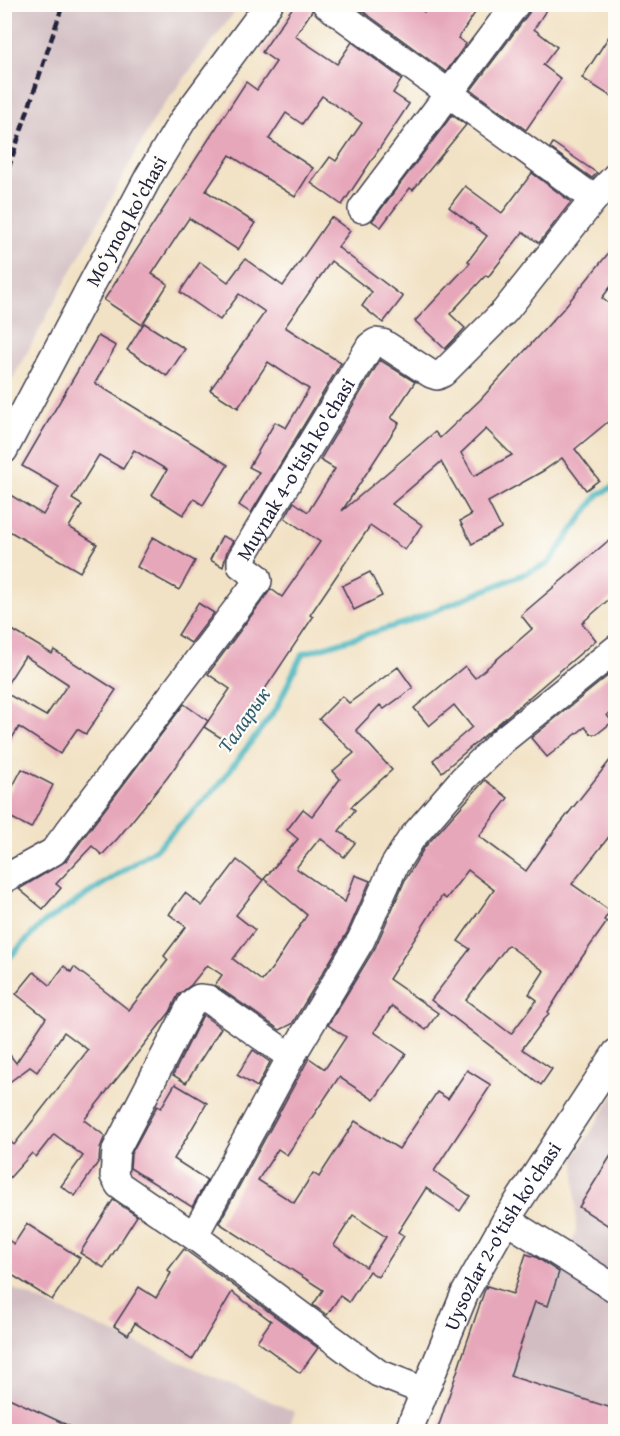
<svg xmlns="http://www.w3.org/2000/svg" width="620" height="1436" viewBox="0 0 620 1436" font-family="'Gentium Book Plus',serif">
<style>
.industrial{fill:#d2bec2}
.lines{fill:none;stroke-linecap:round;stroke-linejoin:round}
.stream{stroke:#44b4bd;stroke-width:6}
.building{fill:#e7a7bb;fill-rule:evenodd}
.minor-casing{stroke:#413f50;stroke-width:30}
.minor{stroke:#fff;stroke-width:27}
.rail{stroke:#22223b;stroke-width:4.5;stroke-dasharray:9 4.5;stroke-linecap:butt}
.labels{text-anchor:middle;stroke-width:4.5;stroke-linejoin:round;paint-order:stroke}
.street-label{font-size:20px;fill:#22223b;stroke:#fdfcf7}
.water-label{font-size:21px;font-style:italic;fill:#305c6f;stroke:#fdfcf7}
</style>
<rect width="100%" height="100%" fill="#fdfcf7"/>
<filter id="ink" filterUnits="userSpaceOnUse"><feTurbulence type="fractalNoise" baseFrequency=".0167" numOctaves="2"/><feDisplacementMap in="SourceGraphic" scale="12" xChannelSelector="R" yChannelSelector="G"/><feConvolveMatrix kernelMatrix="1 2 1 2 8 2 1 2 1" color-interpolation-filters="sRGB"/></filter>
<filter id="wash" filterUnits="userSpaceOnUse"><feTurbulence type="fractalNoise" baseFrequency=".008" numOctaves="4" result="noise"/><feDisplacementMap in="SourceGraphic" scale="24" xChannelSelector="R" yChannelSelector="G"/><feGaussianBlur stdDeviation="1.35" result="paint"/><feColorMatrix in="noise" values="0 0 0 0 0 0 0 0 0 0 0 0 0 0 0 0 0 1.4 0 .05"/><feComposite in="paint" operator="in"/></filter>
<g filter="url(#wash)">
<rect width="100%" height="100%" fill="#f2e2c5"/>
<g class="industrial">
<path d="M5 4 240 5 157 114 5 393Z"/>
<path d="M615 1093V1431L437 1432 486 1285 513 1294 526 1254 562 1265 576 1233 575 1157Z"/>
<path d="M4 1285 295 1412 287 1431H5Z"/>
</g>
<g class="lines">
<path class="stream" d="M4 963 42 924 156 849 217 787 276 709 302 654 407 622 548 564 598 495 616 485"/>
</g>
<g id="blocks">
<g class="building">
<path d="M295 4H311L312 11 295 36 337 64 352 42 402 79 393 93 409 104 342 205 311 183 330 157 336 161 362 123 322 96 302 124 286 113 269 139 313 168 295 197 230 155 206 191 255 223 238 250 189 218 152 274 168 284 142 325 104 300 246 82 257 90 276 62 262 52Z"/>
<path d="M353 4H413L424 12 430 4H481L458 38 466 44 446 72Z"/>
<path d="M532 4H550L534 29 557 47 543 65 561 79 526 130 471 90 529 13Z"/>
<path d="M615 27V99L582 78Z"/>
<path d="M452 115 466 125 413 190 410 188 381 227 372 221Z"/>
<path d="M553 143 597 173 592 178 550 148Z"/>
<path d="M532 173 571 202 539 243 523 232 488 277 486 275 450 314 465 328 445 349 415 321 470 263 468 261 487 236 449 207 465 186 502 213Z"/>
<path d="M331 217 350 231 338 247 340 249 403 297 383 323 362 306 372 292 331 261 285 327 341 363 251 513 239 505 259 472 249 467 275 422 286 428 309 389 268 362 238 408 210 390 265 312 239 294 220 320 180 292 200 262 228 282 245 259 283 286Z"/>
<path d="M615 245V281L602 298 615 309V416L575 449 599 480 586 490 562 458 543 471 488 502 501 528 472 544 460 521 471 515 441 462 392 504 422 525 405 550 370 526 310 615 313 617 229 743 204 727 230 689 208 674 271 589 282 597 320 542 285 518 294 502 308 512 335 469 320 460 380 360 415 382 391 418 399 423 342 511 435 432 440 438 480 400 563 309ZM486 429 512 455 474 476 461 453Z"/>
<path d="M144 323 185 349 167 376 127 350Z"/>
<path d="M98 336 116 346 95 383 228 465 203 505 194 499 183 515 152 495 167 470 134 450 123 469 99 455 72 499 82 505 69 527 97 544 80 572 4 528V491L43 515 59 487 22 466Z"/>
<path d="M222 536 233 541 227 551 223 567 210 560Z"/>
<path d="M153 537 195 561 179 590 137 567Z"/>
<path d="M608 541 615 549V594L582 623 596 640 442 772 433 760 472 727 454 705 429 726 414 708 465 666 475 678 532 629 521 615Z"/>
<path d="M370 572 382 596 354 610 342 586Z"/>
<path d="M198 603 214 613 191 643 178 635Z"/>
<path d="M4 625 52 654 54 650 116 690 86 734 77 729 60 754 19 727 4 751V692L46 716 68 684 25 656 4 689Z"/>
<path d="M398 667 413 688 384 709 380 705 356 730 392 770 351 807 355 810 339 831 355 843 344 857 320 838 296 868 345 902 355 875 370 881 347 933 292 1024 280 1030 215 985 222 975 207 965 191 985 178 995 170 1012 84 1120 105 1136 100 1148 99 1161 75 1196 61 1186 83 1156 54 1134 36 1157 32 1153 4 1184V1136L14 1145 88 1050 64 1032 37 1072 30 1067 4 1086V1047L16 1063 46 1018 16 994 34 972 50 985 64 966 71 972 74 967 129 1010 168 960 164 956 186 927 169 914 185 893 202 906 237 860 263 880 236 915 255 930 233 959 262 981 273 967 307 915 264 879 298 839 287 830 303 809 312 816 340 779 333 771 354 753 319 719 342 696 349 703Z"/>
<path d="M615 670V708L607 715 612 722 597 734H591L585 727 547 757 531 738Z"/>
<path d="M184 704 208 721 167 778 118 838 102 855 92 846 56 884 61 888 43 909 19 889 66 861Z"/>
<path d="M615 754V811L608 820 615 826V829L572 884 610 911 604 920 607 922 580 960 548 1012 549 1013 522 1049 552 1069 541 1085 431 1000 470 949 458 941 494 890 468 870 446 899 442 896 389 979 438 1013 426 1030 392 1006 374 1032 406 1054 374 1100 339 1077 287 1155 278 1149 258 1180 294 1203 313 1173 319 1177 355 1121 399 1149 437 1092 448 1099 467 1070 491 1085 434 1171 470 1196 460 1211 426 1188 398 1232 404 1236 378 1277 369 1271 349 1302 340 1296 327 1315 313 1305 323 1290 219 1223 309 1058 325 1069 346 1037 328 1025 375 948 405 880 424 848 485 780 508 798 479 836 526 871 549 838ZM508 945 544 971 529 994 537 1000 511 1034 466 1000ZM353 1215 386 1237 366 1267 334 1245Z"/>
<path d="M22 769 53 785 31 828 4 814V803Z"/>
<path d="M203 1015 221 1028 186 1083 173 1075Z"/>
<path d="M253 1050 270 1062 257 1087 237 1075Z"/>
<path d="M175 1084 207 1103 174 1159 207 1180 192 1207 130 1168 131 1154 157 1106 161 1108Z"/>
<path d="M615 1149V1230L579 1207Z"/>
<path d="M113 1200 137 1216 104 1268 80 1253Z"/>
<path d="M27 1224 80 1258 52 1300 4 1270V1237L14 1244Z"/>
<path d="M184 1249 318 1348 300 1373 257 1341 271 1321 232 1292 192 1360 135 1323 128 1335 114 1326 139 1287 156 1298 171 1273 168 1270Z"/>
<path d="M526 1254 536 1257 559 1272 548 1306 535 1302 510 1376 615 1409V1431H437L484 1292 487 1286 513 1294Z"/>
<path d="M9 1398 80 1431H4V1407Z"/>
</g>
</g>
</g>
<g filter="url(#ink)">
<use href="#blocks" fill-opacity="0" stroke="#413f50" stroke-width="1.5"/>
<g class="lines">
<defs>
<g id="minor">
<path d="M326 4 594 199"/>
<path d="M362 209 516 4"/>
<path d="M4 450 149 176 183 120 269 4"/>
<path id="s1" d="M4 879 53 852 258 581 257 577 241 565V559L370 346 376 342 383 343 431 374 437 376 443 373 505 311 594 199 616 176"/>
<path d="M506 1220 616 1289"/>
<path d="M194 1236 119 1185 114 1176 116 1150 192 1003 199 998 208 999 291 1057"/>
<path d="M424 1391 378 1373 194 1236 291 1057 361 940 394 866 411 839 462 780 503 740 616 649"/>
<path id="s2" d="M408 1432 465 1293 506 1220 616 1053"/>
</g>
</defs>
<use href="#minor" class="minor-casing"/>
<use href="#minor" class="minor"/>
<path class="rail" d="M4 182 63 4"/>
</g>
</g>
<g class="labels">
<g class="street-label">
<text transform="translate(126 221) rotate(-61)" y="7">Moʻynoq ko'chasi</text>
<text dy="7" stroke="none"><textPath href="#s1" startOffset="531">Muynak 4-o'tish ko'chasi</textPath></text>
<text dy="7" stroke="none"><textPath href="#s2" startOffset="218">Uysozlar 2-o'tish ko'chasi</textPath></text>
</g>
<g class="water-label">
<text transform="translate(244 720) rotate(-55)" y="7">Таларык</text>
</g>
</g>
<rect width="620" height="1436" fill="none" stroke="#fdfcf7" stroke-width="24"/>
</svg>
